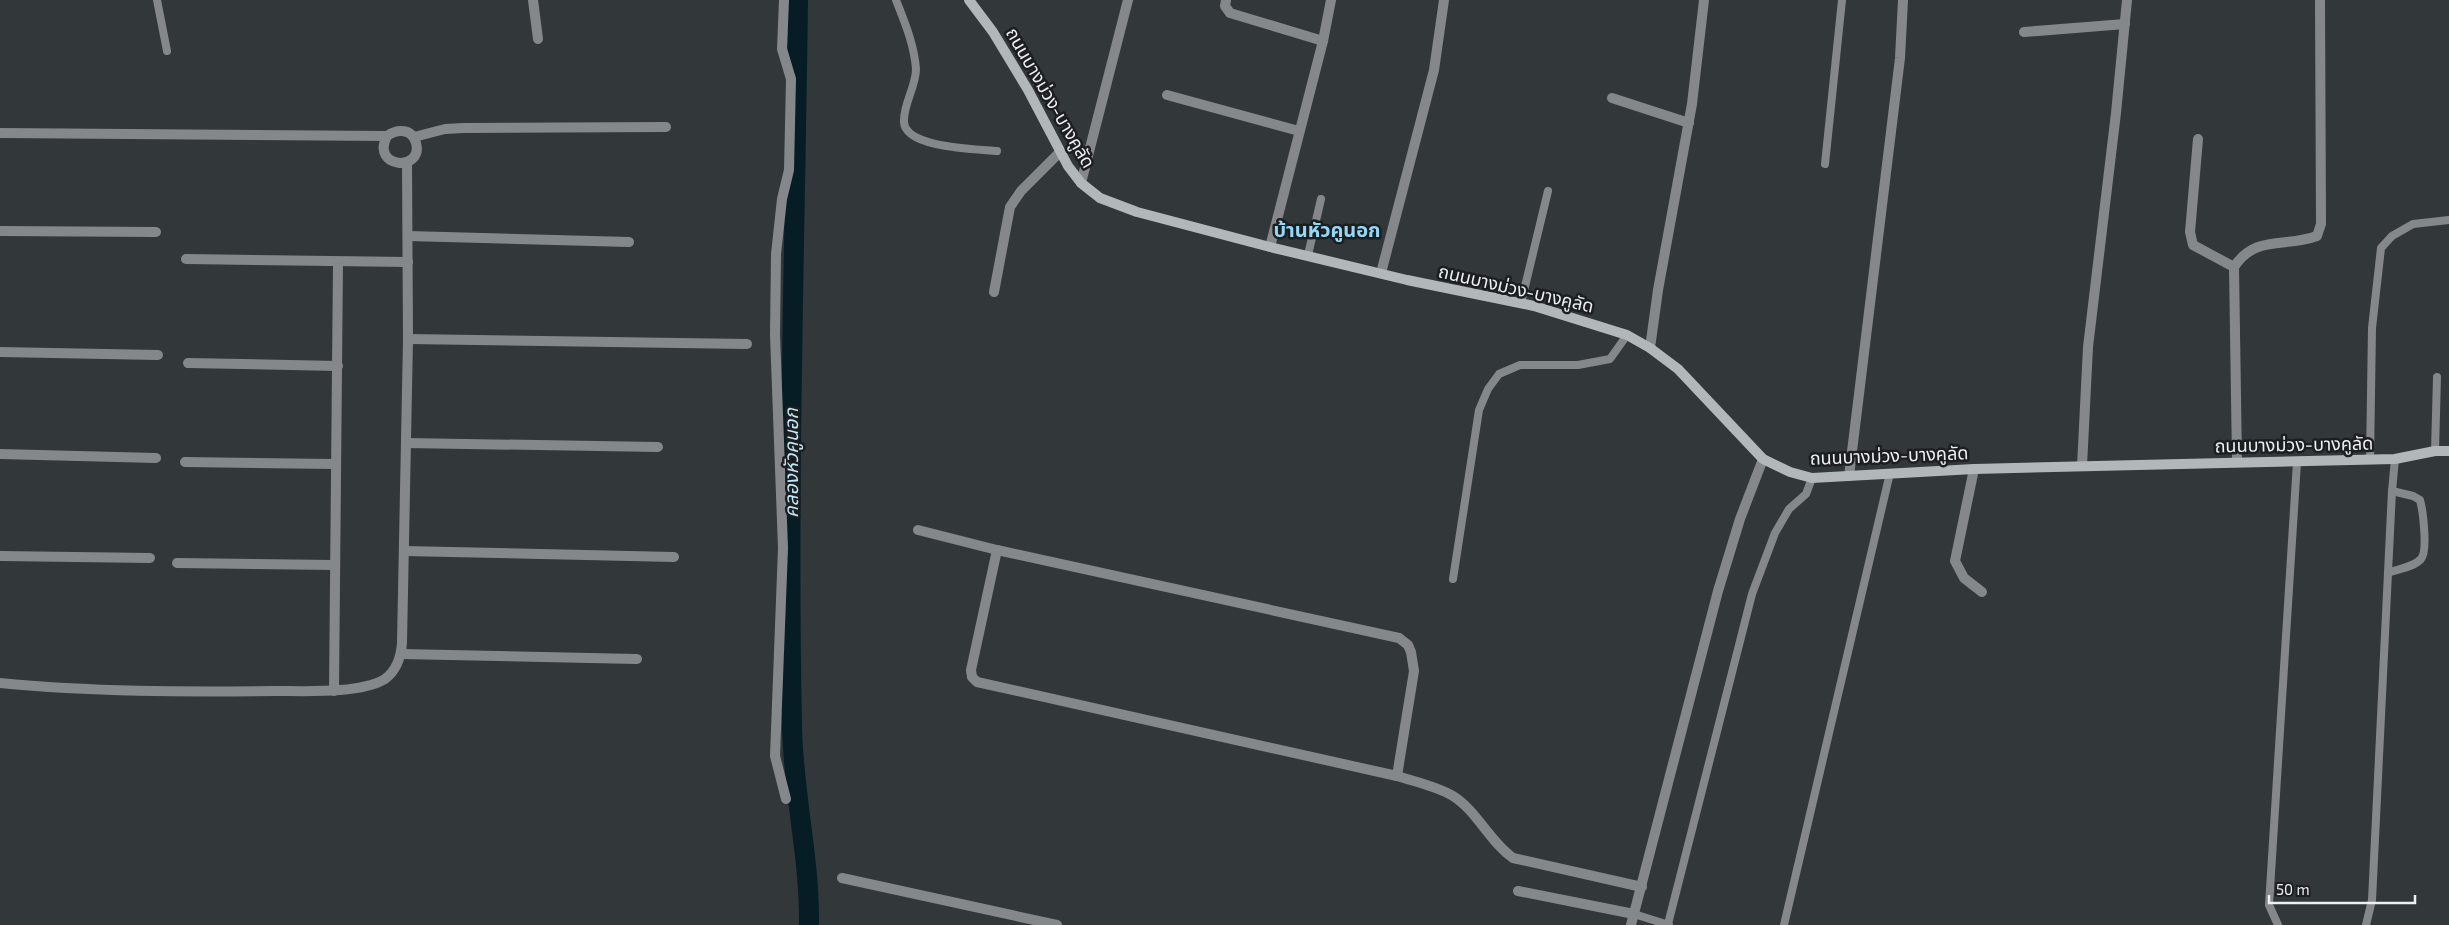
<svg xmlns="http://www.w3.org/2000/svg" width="2449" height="925" viewBox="0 0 2449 925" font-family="'Exo 2','Noto Sans Thai',sans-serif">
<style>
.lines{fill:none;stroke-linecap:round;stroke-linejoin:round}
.canal{stroke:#061d26;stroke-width:20}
.lane{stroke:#85888a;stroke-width:8}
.street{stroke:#85888a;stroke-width:10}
.secondary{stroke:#b2b7b9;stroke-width:10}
.labels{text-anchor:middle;stroke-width:5;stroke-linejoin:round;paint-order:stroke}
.street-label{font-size:18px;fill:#ecf0f2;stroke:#1c1e1f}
.water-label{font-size:19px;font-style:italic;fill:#c2e8fa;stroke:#1c1e1f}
.quarter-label{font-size:20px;font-weight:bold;fill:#94d8f6;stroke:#1c1e1f}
</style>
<rect width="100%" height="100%" fill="#32373a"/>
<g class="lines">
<path class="canal" d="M798 0C795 242 787 484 792 726 793 793 810 858 809 925"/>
<g class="lane">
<path d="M157 0 167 51"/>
<path d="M896 0C905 23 914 44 916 69 916 87 903 104 904 122 905 148 976 149 997 151"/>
<path d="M1825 164 1842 0"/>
<path d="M1308 255 1321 199"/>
<path d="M1521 303 1548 191"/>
<path d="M2435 451 2437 377"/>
<path d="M2370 460 2372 328 2381 248 2392 236 2413 224 2449 220"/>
<path d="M2388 573C2398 569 2414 567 2421 559 2428 551 2423 511 2420 500L2413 496 2392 491"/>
<path d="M1453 579 1479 410 1488 389 1499 374 1520 365H1578L1610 359 1627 335"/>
<path d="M1634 914 1669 925"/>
<path d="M1668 924 1752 594 1775 533 1789 509 1806 494 1812 478"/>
<path d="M1784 925 1890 473"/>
<path d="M2278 925 2269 905 2297 462"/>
<path d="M2366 925 2372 900 2392 491 2395 459"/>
</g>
<g class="street">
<path d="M533 0 538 39"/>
<path d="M784 0 782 49 791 79 789 170 782 199 776 254 775 335 783 548 775 756 786 799"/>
<path d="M1226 0 1225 6 1230 13 1323 41"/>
<path d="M2024 32 2125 24"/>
<path d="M1167 95 1299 131"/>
<path d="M1612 98 1689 123"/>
<path d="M0 133 387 136C397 129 412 128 416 143 424 172 370 169 387 136"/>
<path d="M414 137 445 129 463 128 666 127"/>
<path d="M2198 139 2190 232 2193 245 2234 267"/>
<path d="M1081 183 1128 0"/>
<path d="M0 231 156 232"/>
<path d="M408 236 629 242"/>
<path d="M1270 247 1323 41 1331 0"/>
<path d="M186 259 408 262"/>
<path d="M1381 273 1434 70 1444 0"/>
<path d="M994 292 1010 207 1021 191 1060 152"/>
<path d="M408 339 747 344"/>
<path d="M1650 348 1658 290 1692 104 1704 0"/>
<path d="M0 352 158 355"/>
<path d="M188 363 338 366"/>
<path d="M406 443 658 447"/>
<path d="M0 454 156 458"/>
<path d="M2237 461 2234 267C2256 234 2285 248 2317 236L2321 224 2320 0"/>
<path d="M185 462 335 464"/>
<path d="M2082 466 2088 347 2116 113 2127 0"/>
<path d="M1974 469 1955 561 1964 578 1982 592"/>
<path d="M1849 476 1900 58 1903 0"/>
<path d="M918 530 997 550 1399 638 1408 645 1411 652 1414 671 1397 776"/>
<path d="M997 550 971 670 972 677 977 682 1397 776C1416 782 1436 786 1453 796 1477 811 1489 841 1513 858L1642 887"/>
<path d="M404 551 674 557"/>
<path d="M0 556 150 558"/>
<path d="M177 563 334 565"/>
<path d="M401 654 637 659"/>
<path d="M0 683C91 692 185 692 276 691 305 691 360 694 385 679 397 670 401 657 402 643L408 339 407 162"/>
<path d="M334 691 338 262"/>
<path d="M842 878 1057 925"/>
<path d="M1518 891 1634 914"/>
<path d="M1631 925 1718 591 1740 519 1763 459"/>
</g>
<path class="secondary" d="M969 0 993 32 1028 90 1068 166 1081 183 1100 198 1137 212 1270 247 1407 280 1534 306 1627 335 1650 348 1678 369 1763 459 1790 472 1812 478 1974 469 2395 459 2435 451H2449"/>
</g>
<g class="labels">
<g class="street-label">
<text transform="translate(1050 98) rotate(60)" y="6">ถนนบางม่วง-บางคูลัด</text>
<text transform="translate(1516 289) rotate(13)" y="6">ถนนบางม่วง-บางคูลัด</text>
<text transform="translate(2294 445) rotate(-1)" y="6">ถนนบางม่วง-บางคูลัด</text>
<text transform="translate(1889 456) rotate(-2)" y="6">ถนนบางม่วง-บางคูลัด</text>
</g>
<g class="water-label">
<text transform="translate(791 463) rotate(-90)" y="7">คลองหัวคูนอก</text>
</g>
<g class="quarter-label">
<text x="1327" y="237">บ้านหัวคูนอก</text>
</g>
</g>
<path d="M2269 895v8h146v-8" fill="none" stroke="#ecf0f2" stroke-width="2.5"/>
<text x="2276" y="895" font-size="15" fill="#ecf0f2" stroke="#1c1e1f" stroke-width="4" paint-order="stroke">50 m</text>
</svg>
